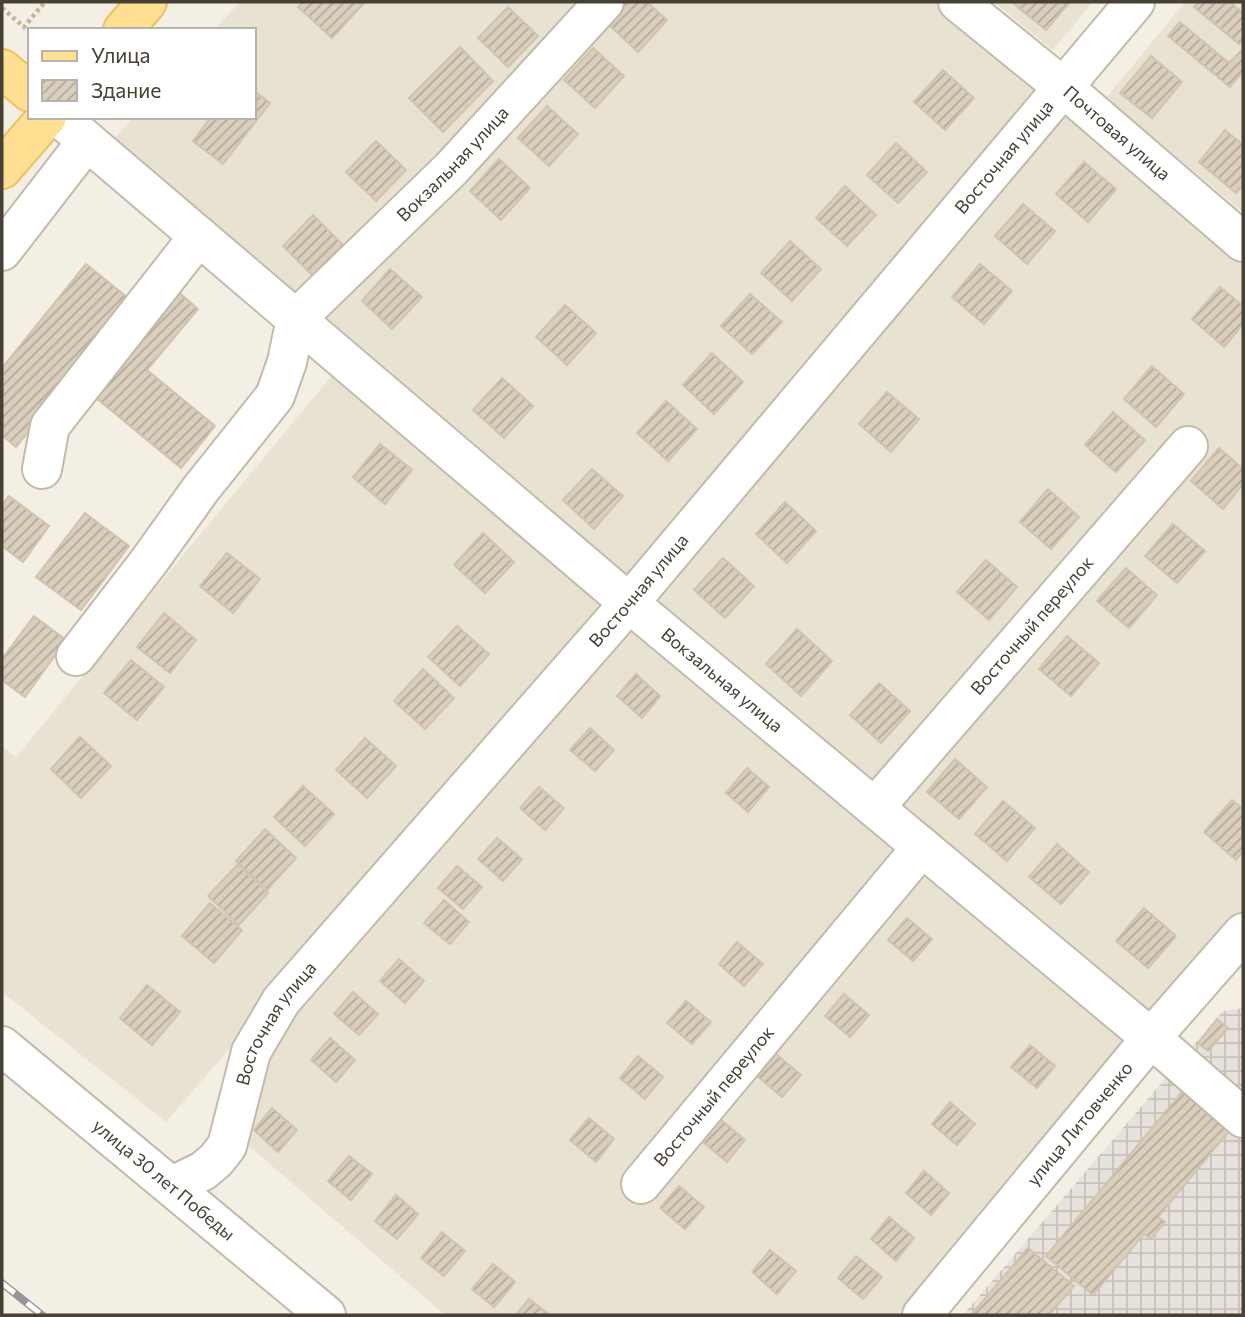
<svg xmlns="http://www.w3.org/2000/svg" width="1245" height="1317" viewBox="0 0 1245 1317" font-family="Commissioner,sans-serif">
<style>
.residential{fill:#e8e2d3}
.industrial{fill:url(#industrial-grid)}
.building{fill:url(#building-hatch);stroke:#d2c3ac;stroke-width:2}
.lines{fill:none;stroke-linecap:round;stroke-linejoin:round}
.minor-casing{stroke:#c3baaa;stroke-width:42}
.major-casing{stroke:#edc15a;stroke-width:42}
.path{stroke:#c3b497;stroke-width:4.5;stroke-dasharray:3.5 3.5;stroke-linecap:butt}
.minor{stroke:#fff;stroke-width:38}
.major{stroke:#ffe093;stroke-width:38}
.rail-casing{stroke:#969696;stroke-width:8}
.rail{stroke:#fff;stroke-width:5;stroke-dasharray:16;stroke-linecap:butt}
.labels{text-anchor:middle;stroke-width:6;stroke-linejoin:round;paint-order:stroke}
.street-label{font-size:18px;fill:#474034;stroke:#fff}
</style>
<defs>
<pattern id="industrial-grid" width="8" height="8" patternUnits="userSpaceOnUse" patternTransform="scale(1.75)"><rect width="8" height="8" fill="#e6e1da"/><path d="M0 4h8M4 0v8" fill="none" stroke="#c7c2bc"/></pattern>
<pattern id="building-hatch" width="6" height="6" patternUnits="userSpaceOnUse" patternTransform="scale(1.75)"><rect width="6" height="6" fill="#dacebd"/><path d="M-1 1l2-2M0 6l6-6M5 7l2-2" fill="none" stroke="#b3a99a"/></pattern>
</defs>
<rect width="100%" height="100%" fill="#f4efe5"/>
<g class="residential">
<path d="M240 2H589L299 301 111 142 134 117H254V30H214Z"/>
<path d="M610 2H938L1047 91 627 583 307 317Z"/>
<path d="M994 2H1093L1053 50Z"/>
<path d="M1185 2H1243V212L1106 98Z"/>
<path d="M1065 104 1243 257V924L1150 1030 637 601Z"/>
<path d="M333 374 613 605 166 1122 2 992V746L16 757Z"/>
<path d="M630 620 1131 1037 898 1315H445L242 1140 281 1024Z"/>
</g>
<path class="industrial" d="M1243 1008V1315H963L1223 1011Z"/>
<g class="building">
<path d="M303 2H365L332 38 298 7Z"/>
<path d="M626 2H647L667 20 638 52 607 23Z"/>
<path d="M1016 2H1070L1046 30 1014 4Z"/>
<path d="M1199 2H1230L1243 13V39L1239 44 1194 7Z"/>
<path d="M508 7 538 36 508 67 478 38Z"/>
<path d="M1180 22 1229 63 1243 49V71L1230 87 1168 36Z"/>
<path d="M460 47 493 81 443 132 409 98Z"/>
<path d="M593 48 624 76 595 108 564 80Z"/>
<path d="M1151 56 1182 82 1152 118 1120 93Z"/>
<path d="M943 70 974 98 945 130 914 102Z"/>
<path d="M254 91 270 103 223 164 193 141 211 117H254Z"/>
<path d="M547 106 578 134 549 166 518 138Z"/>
<path d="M1225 130 1243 145V185L1236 193 1199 162Z"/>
<path d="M376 141 406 170 376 201 346 172Z"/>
<path d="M896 143 927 172 898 203 867 175Z"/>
<path d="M499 159 530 188 501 220 470 191Z"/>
<path d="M1084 162 1116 189 1088 222 1056 194Z"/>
<path d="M845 186 876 215 847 246 816 218Z"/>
<path d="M1023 204 1055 231 1027 264 995 236Z"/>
<path d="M313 215 343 245 313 276 283 246Z"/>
<path d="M790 241 821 269 792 301 761 273Z"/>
<path d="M86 264 133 302 16 447 2 435V368Z"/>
<path d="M980 264 1012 291 984 324 952 297Z"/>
<path d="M390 269 422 297 392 329 362 301Z"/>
<path d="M1220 287 1243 306V324L1224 347 1192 319Z"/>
<path d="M175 289 198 309 147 370 215 426 181 468 89 392Z"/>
<path d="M750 294 782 322 752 354 721 326Z"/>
<path d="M565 305 596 333 567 365 536 337Z"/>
<path d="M712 353 743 382 714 414 683 385Z"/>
<path d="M1152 366 1184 394 1156 427 1124 399Z"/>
<path d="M502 378 533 406 504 438 473 410Z"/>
<path d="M887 392 919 419 891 452 859 424Z"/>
<path d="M666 401 697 429 668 461 637 433Z"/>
<path d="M1113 412 1145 440 1116 472 1085 445Z"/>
<path d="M380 444 412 470 385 504 353 477Z"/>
<path d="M1219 448 1243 469V484L1223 509 1191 481Z"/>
<path d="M592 469 623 496 594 529 563 500Z"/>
<path d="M1048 489 1079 517 1051 549 1020 522Z"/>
<path d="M9 496 49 526 23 562 2 546V505Z"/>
<path d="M785 502 816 531 787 563 756 534Z"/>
<path d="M85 513 129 546 81 610 36 577Z"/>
<path d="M1173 524 1205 551 1177 583 1145 556Z"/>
<path d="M483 533 514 562 485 593 454 565Z"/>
<path d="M227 553 260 579 233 613 200 586Z"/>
<path d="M723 558 754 586 725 618 694 590Z"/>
<path d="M986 560 1017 587 989 620 957 592Z"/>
<path d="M1126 568 1157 595 1129 628 1097 601Z"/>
<path d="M164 613 196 640 170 673 137 647Z"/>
<path d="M34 616 66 640 25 697 2 680V659Z"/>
<path d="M457 626 489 654 460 686 428 657Z"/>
<path d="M797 629 832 661 801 696 766 664Z"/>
<path d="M1067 636 1099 663 1071 696 1039 669Z"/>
<path d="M131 660 164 687 137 720 104 693Z"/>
<path d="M423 669 454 698 425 729 394 701Z"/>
<path d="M636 674 660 696 642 718 617 696Z"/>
<path d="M879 683 910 711 881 743 850 715Z"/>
<path d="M590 728 614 750 595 771 570 750Z"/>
<path d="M80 737 111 766 81 798 51 769Z"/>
<path d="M365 738 396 766 367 798 336 770Z"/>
<path d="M955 759 987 787 959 819 927 792Z"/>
<path d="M747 768 769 787 748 812 726 793Z"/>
<path d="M303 786 334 814 305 846 274 817Z"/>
<path d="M539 787 564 808 545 830 520 808Z"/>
<path d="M1232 800 1243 809V851L1236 860 1204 832Z"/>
<path d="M1003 801 1035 828 1007 861 975 834Z"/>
<path d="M265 829 296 858 267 890 236 861Z"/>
<path d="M497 838 522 859 503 881 478 859Z"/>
<path d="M1057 844 1089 872 1061 904 1029 877Z"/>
<path d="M238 864 268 893 239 925 208 896Z"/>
<path d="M457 866 482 887 463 909 438 888Z"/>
<path d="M444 900 469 922 450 944 424 923Z"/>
<path d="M210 903 242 930 214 963 182 936Z"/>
<path d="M1144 908 1176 936 1148 968 1116 941Z"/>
<path d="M907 918 932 939 913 961 888 940Z"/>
<path d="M737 942 763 964 744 986 719 964Z"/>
<path d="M399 959 424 981 405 1003 380 981Z"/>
<path d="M147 985 180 1012 152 1045 120 1018Z"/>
<path d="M353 992 378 1014 359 1035 334 1014Z"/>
<path d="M844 994 869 1015 850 1037 825 1016Z"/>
<path d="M686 1001 711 1022 692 1044 667 1023Z"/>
<path d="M1217 1019 1228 1028 1208 1051 1198 1043Z"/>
<path d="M330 1038 355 1060 336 1082 311 1060Z"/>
<path d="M1030 1045 1055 1066 1037 1088 1011 1067Z"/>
<path d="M776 1054 801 1075 782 1097 757 1076Z"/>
<path d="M638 1056 663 1077 645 1099 620 1078Z"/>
<path d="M1186 1087 1234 1125 1158 1217 1165 1222 1151 1239 1144 1234 1093 1295 1046 1256Z"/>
<path d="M950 1102 975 1124 957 1145 932 1124Z"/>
<path d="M272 1108 297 1130 278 1152 254 1130Z"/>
<path d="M589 1118 614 1139 596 1162 570 1140Z"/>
<path d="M720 1119 745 1140 727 1162 702 1141Z"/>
<path d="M349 1156 372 1174 351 1200 328 1181Z"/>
<path d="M924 1171 949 1193 931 1215 906 1193Z"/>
<path d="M679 1186 704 1207 685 1229 660 1208Z"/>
<path d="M396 1195 418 1214 397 1239 375 1221Z"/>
<path d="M889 1217 914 1238 896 1261 871 1239Z"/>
<path d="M442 1232 465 1251 444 1276 421 1258Z"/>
<path d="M1028 1248 1074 1286 1049 1315H971Z"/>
<path d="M770 1250 796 1271 777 1294 752 1272Z"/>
<path d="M856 1256 882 1277 863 1299 838 1278Z"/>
<path d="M493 1264 515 1282 494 1307 472 1289Z"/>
<path d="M529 1299 550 1315H516Z"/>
</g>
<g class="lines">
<defs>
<g id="minor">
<path id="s1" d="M958 2 1064 88 1243 242"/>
<path id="s2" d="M59 117 629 603 1151 1038 1243 1118"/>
<path d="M2 251 87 141"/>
<path d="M42 469 50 426 199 236"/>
<path id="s3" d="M76 656 150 560 200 490 275 396 287 362 296 319 451 169 604 2"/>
<path id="s4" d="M875 807 1188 446"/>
<path id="s5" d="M2 1046 326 1315"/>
<path id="s6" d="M641 1184 922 847"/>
<path id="s7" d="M172 1186 203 1171 216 1160 227 1146 251 1052 281 1001 629 603 1135 2"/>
<path id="s8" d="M922 1315 1151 1038 1243 933"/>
</g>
<g id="major">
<path d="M123 30 147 2"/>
<path d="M2 69 30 92"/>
<path d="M2 169 47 117"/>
</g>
</defs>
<use href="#minor" class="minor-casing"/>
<use href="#major" class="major-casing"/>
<path class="path" d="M2 8 24 27 45 2"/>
<use href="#minor" class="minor"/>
<use href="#major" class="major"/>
<defs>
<path id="rail" d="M2 1283 42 1315"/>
</defs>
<use href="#rail" class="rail-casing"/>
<use href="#rail" class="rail"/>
</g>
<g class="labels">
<g class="street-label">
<text dy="6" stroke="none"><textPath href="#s1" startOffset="206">Почтовая улица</textPath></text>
<text dy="6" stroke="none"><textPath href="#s7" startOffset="1337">Восточная улица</textPath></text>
<text dy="6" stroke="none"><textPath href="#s3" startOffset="628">Вокзальная улица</textPath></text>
<text dy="6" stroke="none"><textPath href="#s7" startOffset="770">Восточная улица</textPath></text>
<text dy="6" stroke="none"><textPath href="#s4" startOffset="240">Восточный переулок</textPath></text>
<text dy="6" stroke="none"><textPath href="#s2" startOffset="870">Вокзальная улица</textPath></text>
<text dy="6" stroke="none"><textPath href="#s7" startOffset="203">Восточная улица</textPath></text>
<text dy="6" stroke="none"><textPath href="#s6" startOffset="114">Восточный переулок</textPath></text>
<text dy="6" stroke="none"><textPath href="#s8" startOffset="248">улица Литовченко</textPath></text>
<text dy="6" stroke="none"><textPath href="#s5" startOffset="210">улица 30 лет Победы</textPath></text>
</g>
</g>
<rect width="1245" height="1317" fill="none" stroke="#474034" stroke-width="7"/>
<rect x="28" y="28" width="228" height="91" fill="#ffffff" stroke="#b5b3ae" stroke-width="2"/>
<rect x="42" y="51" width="35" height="10" fill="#ffe093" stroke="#b5b3ae" stroke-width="2"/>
<text x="91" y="63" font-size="21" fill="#474034">Улица</text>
<rect x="42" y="80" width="35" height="21" fill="url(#building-hatch)" stroke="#b5b3ae" stroke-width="2"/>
<text x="91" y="98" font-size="21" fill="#474034">Здание</text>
</svg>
